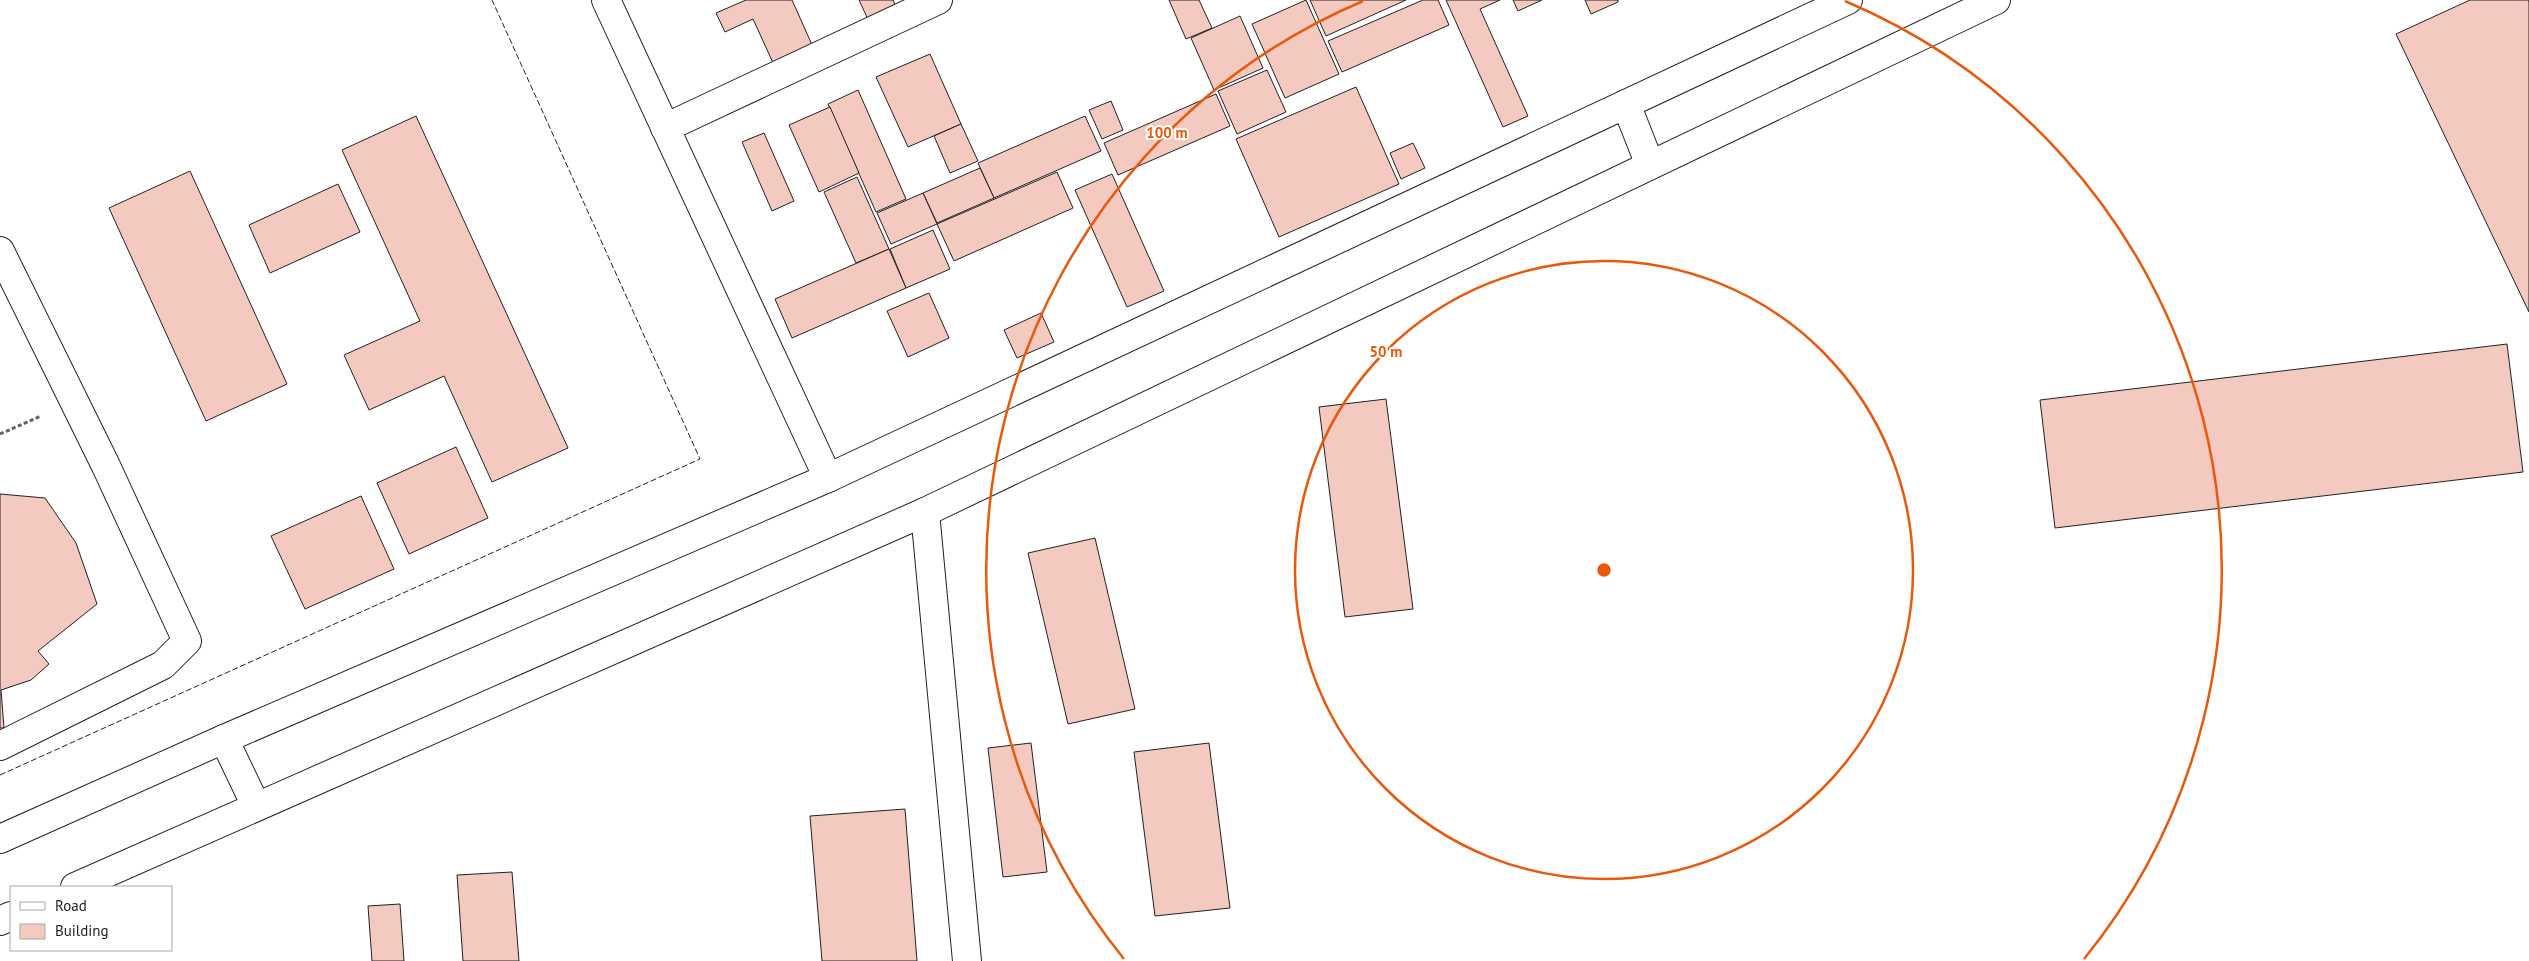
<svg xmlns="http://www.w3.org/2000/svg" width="2529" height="961" viewBox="0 0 2529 961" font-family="'PT Sans',sans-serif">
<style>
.building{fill:#f3c9c0;stroke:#222}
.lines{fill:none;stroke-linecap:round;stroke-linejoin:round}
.minor-casing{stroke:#222;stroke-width:30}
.path{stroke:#646464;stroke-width:3;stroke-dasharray:4 2.5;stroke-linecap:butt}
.minor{stroke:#fff;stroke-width:28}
.fence{stroke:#222;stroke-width:1;stroke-dasharray:6 2.5;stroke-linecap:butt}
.ring{fill:none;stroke:#e8590c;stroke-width:2.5}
.centre{fill:#e8590c;stroke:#fff;stroke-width:2.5}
.ring-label{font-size:15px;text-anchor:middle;font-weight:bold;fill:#e8590c;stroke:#fff;stroke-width:4;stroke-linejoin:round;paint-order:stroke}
</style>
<rect width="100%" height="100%" fill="#fff"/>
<g class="building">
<path d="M746 0H792L813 47 774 65 753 19 725 32 716 13Z"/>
<path d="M859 0H893L899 13 871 26Z"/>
<path d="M1169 0H1199L1212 28 1186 39Z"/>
<path d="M1306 0 1339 74 1285 98 1252 24Z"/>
<path d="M1310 0H1406L1326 36Z"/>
<path d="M1423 0H1438L1449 25 1342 72 1328 41Z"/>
<path d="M1446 0H1500L1480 9 1528 116 1503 127Z"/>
<path d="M1513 0H1542L1518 11Z"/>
<path d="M1585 0H1618V2L1591 14Z"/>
<path d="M2470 0H2528L2529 2V312L2396 34Z"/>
<path d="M1240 16 1263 68 1214 90 1191 38Z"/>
<path d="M930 54 961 124 908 147 876 77Z"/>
<path d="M1267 70 1286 112 1237 134 1218 91Z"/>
<path d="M1356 87 1399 184 1279 237 1236 139Z"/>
<path d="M858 90 906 199 876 212 828 104Z"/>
<path d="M1216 94 1230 126 1118 175 1104 143Z"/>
<path d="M1111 101 1123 130 1102 139 1089 110Z"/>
<path d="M830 107 859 173 819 192 789 125Z"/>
<path d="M416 116 568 448 492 482 444 376 369 410 344 355 420 321 342 150Z"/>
<path d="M1085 116 1101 151 994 198 978 163Z"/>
<path d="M961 124 978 161 950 173 934 136Z"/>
<path d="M764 133 794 201 772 211 742 142Z"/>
<path d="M1413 143 1425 168 1401 179 1390 153Z"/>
<path d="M980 168 994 198 937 223 923 193Z"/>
<path d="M190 171 287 384 206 421 109 208Z"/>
<path d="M1057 172 1073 208 954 261 937 224Z"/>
<path d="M1112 174 1164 291 1127 307 1075 190Z"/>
<path d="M857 177 889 249 856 263 824 192Z"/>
<path d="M338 184 360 232 270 273 249 225Z"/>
<path d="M923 193 937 224 891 244 877 213Z"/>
<path d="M933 230 950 269 906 288 890 249Z"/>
<path d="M889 249 906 288 792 338 775 299Z"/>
<path d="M929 293 949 338 908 357 887 311Z"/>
<path d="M1041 313 1054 342 1017 358 1004 330Z"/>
<path d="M2507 344 2523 472 2055 528 2040 400Z"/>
<path d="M1386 399 1413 609 1345 617 1319 407Z"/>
<path d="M456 447 488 518 409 554 377 483Z"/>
<path d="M0 494 45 498 76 543 97 604 38 651 49 664 31 680 1 690 4 728H0Z"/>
<path d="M361 496 394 569 305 609 271 536Z"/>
<path d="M1095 538 1135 709 1068 724 1028 553Z"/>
<path d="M1031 743 1047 872 1003 877 988 748Z"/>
<path d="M1209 743 1230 908 1155 916 1134 752Z"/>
<path d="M905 809 917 961H822L810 816Z"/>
<path d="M512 872 519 961H463L457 875Z"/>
<path d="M400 904 404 961H372L368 906Z"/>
</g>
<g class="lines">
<defs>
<g id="minor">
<path d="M606 0 828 478"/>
<path d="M1626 104 1650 165"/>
<path d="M665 128 938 0"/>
<path d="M0 251 106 466 187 641 163 665 0 746"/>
<path d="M925 512 967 961"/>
<path d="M224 739 256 806"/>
<path d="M0 839 224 739 828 478 1848 0"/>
<path d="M75 887 925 512 1996 0"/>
<path d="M0 921 11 916"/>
</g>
</defs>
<use href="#minor" class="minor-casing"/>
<path class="path" d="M0 434 41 416"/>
<use href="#minor" class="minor"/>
<path class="fence" d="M0 775 700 459 492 0"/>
</g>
<g class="ring">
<circle cx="1604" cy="570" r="309"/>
<path d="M1124 959A618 618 0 0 1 1363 1M1845 1A618 618 0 0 1 2084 959"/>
</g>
<circle cx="1604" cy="570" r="8" class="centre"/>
<g class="ring-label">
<text x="1167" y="138">100 m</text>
<text x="1386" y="357">50 m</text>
</g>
<rect x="10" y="886" width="162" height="65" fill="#ffffff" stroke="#a7a7a7"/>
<rect x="20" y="902" width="25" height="8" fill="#ffffff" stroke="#a7a7a7"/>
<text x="55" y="911" font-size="15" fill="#222222">Road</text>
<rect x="20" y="924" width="25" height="15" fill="#f3c9c0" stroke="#a7a7a7"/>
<text x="55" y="936" font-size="15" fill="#222222">Building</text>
</svg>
